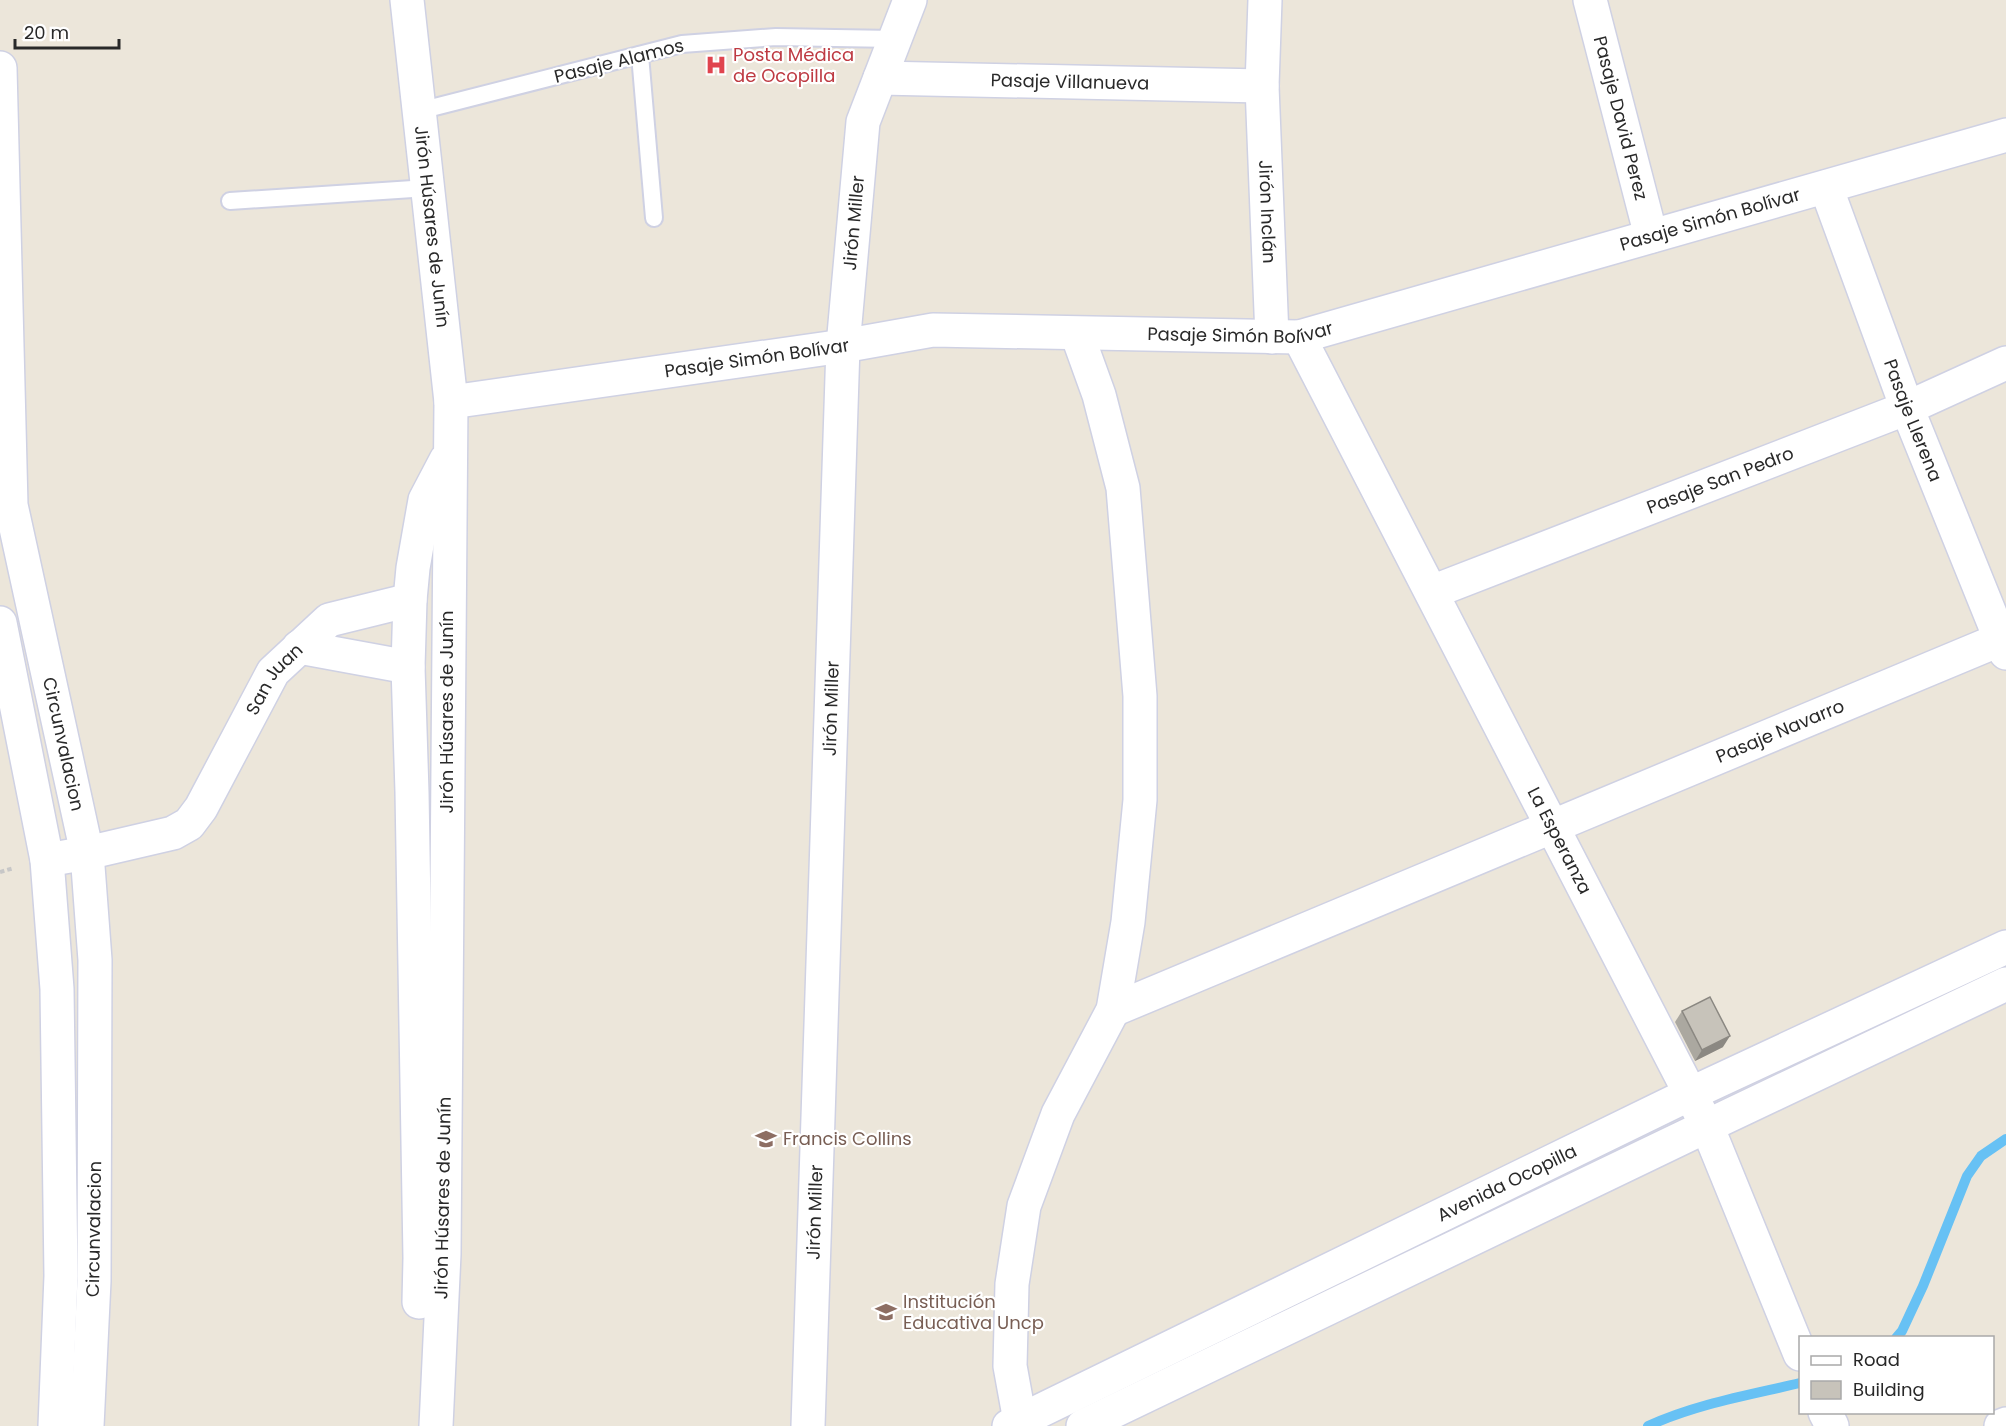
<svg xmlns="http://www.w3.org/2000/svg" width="2006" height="1426" viewBox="0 0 2006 1426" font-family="Poppins,sans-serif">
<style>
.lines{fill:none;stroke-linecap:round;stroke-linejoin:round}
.stream{stroke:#67c1f4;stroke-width:10}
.service-casing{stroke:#cfd1e3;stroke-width:20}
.minor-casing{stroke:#cfd1e3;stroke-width:36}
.tertiary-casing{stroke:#cfd1e3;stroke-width:36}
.path{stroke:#c7c7c7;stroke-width:4;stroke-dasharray:4.5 3;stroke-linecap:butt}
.service{stroke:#fff;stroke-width:16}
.minor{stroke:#fff;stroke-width:33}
.tertiary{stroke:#fff;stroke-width:33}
.wall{fill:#aba8a0}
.shaded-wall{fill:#8b8882}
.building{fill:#c7c3ba;stroke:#8b8882;stroke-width:1.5}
.labels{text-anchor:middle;stroke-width:4.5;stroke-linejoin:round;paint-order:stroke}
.health-label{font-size:18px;fill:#be3a42;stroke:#fff;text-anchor:start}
.street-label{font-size:18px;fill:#292929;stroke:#fff}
.education-label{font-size:18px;fill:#785e54;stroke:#fff;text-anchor:start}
</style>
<rect width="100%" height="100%" fill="#ece6da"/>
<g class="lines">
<g class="stream">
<path d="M1896 1338 1902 1331 1923 1286 1967 1176 1981 1156 2006 1139"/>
<path d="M1648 1426C1696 1404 1749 1395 1800 1383"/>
</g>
<defs>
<g id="service">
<path d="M640 55 654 218"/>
<path d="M419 111 682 44 776 37 895 39"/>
<path d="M230 201 428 188"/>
</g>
<g id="minor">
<path id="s1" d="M407 0 451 402 444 1254 436 1426"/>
<path id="s2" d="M1265 0 1262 86 1272 337"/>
<path id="s3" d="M1590 0 1651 236"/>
<path id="s4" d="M880 78 1262 86"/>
<path id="s5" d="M1826 187 1907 408 2006 653"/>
<path id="s6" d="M1299 337 1707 1126 1800 1354"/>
<path id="s7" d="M451 402 843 346 933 330 1299 337 2006 135"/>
<path id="s8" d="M1432 592 1907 408 2006 363"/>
<path d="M299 647 408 667"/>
<path id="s9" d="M47 860 87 853 173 833 189 824 201 808 273 672 329 620 410 600"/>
<path id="s10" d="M1113 1010 2006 637"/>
<path d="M419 1302 420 1258 412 792 408 667 410 600 413 568 425 500 446 460"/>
<path d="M1825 1412 1832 1426"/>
<path d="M1020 1421 1010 1366 1012 1284 1024 1206 1058 1114 1113 1010 1128 922 1140 800V696L1123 488 1099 395 1077 334"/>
<path id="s11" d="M808 1426 843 346 863 122 910 0"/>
<path d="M2001 1426 2006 1424"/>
</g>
<g id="tertiary">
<path id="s12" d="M0 68 11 505 87 853 95 960 94 1281 87 1426"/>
<path d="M0 623 47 860 57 989 61 1276 55 1426"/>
<path id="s13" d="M1009 1426 1690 1094 2006 947"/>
<path d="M1083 1426 1707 1126 2006 984"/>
</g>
</defs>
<use href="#service" class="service-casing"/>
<use href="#minor" class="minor-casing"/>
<use href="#tertiary" class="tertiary-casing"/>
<path class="path" d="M0 872 14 868"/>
<use href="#service" class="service"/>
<use href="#minor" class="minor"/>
<use href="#tertiary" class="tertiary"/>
</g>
<path class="wall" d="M1682 1011 1723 1047 1695 1061 1675 1022Z"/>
<path class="shaded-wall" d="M1730 1036 1723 1047 1695 1061 1702 1050Z"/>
<path class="building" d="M1710 997 1730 1036 1702 1050 1682 1011Z"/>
<defs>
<symbol id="hospital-bare" viewBox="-9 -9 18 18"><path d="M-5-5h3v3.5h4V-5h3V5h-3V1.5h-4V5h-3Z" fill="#e0444e" stroke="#fff" stroke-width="2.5" paint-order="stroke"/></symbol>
<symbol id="school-bare" viewBox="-9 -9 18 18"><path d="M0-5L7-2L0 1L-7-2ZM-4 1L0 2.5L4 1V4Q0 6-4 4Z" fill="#8d6e63" stroke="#fff" stroke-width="2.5" paint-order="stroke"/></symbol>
</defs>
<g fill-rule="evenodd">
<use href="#hospital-bare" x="701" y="50" width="30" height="30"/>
<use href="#school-bare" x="751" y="1124" width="30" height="30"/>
<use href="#school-bare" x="871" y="1297" width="30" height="30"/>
</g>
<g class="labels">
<g class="health-label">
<text x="733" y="61">Posta Médica<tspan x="733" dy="21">de Ocopilla</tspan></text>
</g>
<g class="street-label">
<text transform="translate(619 61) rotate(-14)" y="6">Pasaje Alamos</text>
<text dy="6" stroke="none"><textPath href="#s4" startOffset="190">Pasaje Villanueva</textPath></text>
<text dy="6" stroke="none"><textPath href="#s3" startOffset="122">Pasaje David Perez</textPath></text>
<text dy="6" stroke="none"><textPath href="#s2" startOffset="212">Jirón Inclán</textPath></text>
<text dy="6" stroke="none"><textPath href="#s7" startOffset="1281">Pasaje Simón Bolívar</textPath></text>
<text dy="6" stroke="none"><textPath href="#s11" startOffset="1204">Jirón Miller</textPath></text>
<text dy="6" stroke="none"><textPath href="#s1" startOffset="228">Jirón Húsares de Junín</textPath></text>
<text dy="6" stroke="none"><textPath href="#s7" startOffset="795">Pasaje Simón Bolívar</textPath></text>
<text dy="6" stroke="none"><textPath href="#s7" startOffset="309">Pasaje Simón Bolívar</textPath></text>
<text dy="6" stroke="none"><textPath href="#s5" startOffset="249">Pasaje Llerena</textPath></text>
<text dy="6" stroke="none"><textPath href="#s8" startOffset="309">Pasaje San Pedro</textPath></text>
<text dy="6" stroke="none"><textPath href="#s9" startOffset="316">San Juan</textPath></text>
<text dy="6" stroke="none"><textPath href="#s11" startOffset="718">Jirón Miller</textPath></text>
<text transform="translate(447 712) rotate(-90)" y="6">Jirón Húsares de Junín</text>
<text dy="6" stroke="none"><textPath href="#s10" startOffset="723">Pasaje Navarro</textPath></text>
<text dy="6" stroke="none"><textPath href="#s12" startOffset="682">Circunvalacion</textPath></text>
<text dy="6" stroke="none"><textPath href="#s6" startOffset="567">La Esperanza</textPath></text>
<text dy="6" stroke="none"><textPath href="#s13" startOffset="554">Avenida Ocopilla</textPath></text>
<text transform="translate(443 1198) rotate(-89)" y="6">Jirón Húsares de Junín</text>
<text dy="6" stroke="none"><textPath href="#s11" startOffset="214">Jirón Miller</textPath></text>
<text transform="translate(94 1229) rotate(-89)" y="6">Circunvalacion</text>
</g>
<g class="education-label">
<text x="783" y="1145">Francis Collins</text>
<text x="903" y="1308">Institución<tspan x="903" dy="21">Educativa Uncp</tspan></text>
</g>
</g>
<rect x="1799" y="1336" width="195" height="78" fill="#ffffff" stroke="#a9a9a9" stroke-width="1.5"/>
<rect x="1811" y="1356" width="30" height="9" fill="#ffffff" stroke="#a9a9a9" stroke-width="1.5"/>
<text x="1853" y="1366" font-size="18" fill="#292929">Road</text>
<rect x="1811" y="1381" width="30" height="18" fill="#c7c3ba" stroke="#a9a9a9" stroke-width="1.5"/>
<text x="1853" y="1396" font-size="18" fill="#292929">Building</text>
<path d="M15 39v9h104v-9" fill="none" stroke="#292929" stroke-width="3"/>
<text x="24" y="39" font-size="18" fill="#292929" stroke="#ffffff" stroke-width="4.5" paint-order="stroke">20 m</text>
</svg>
